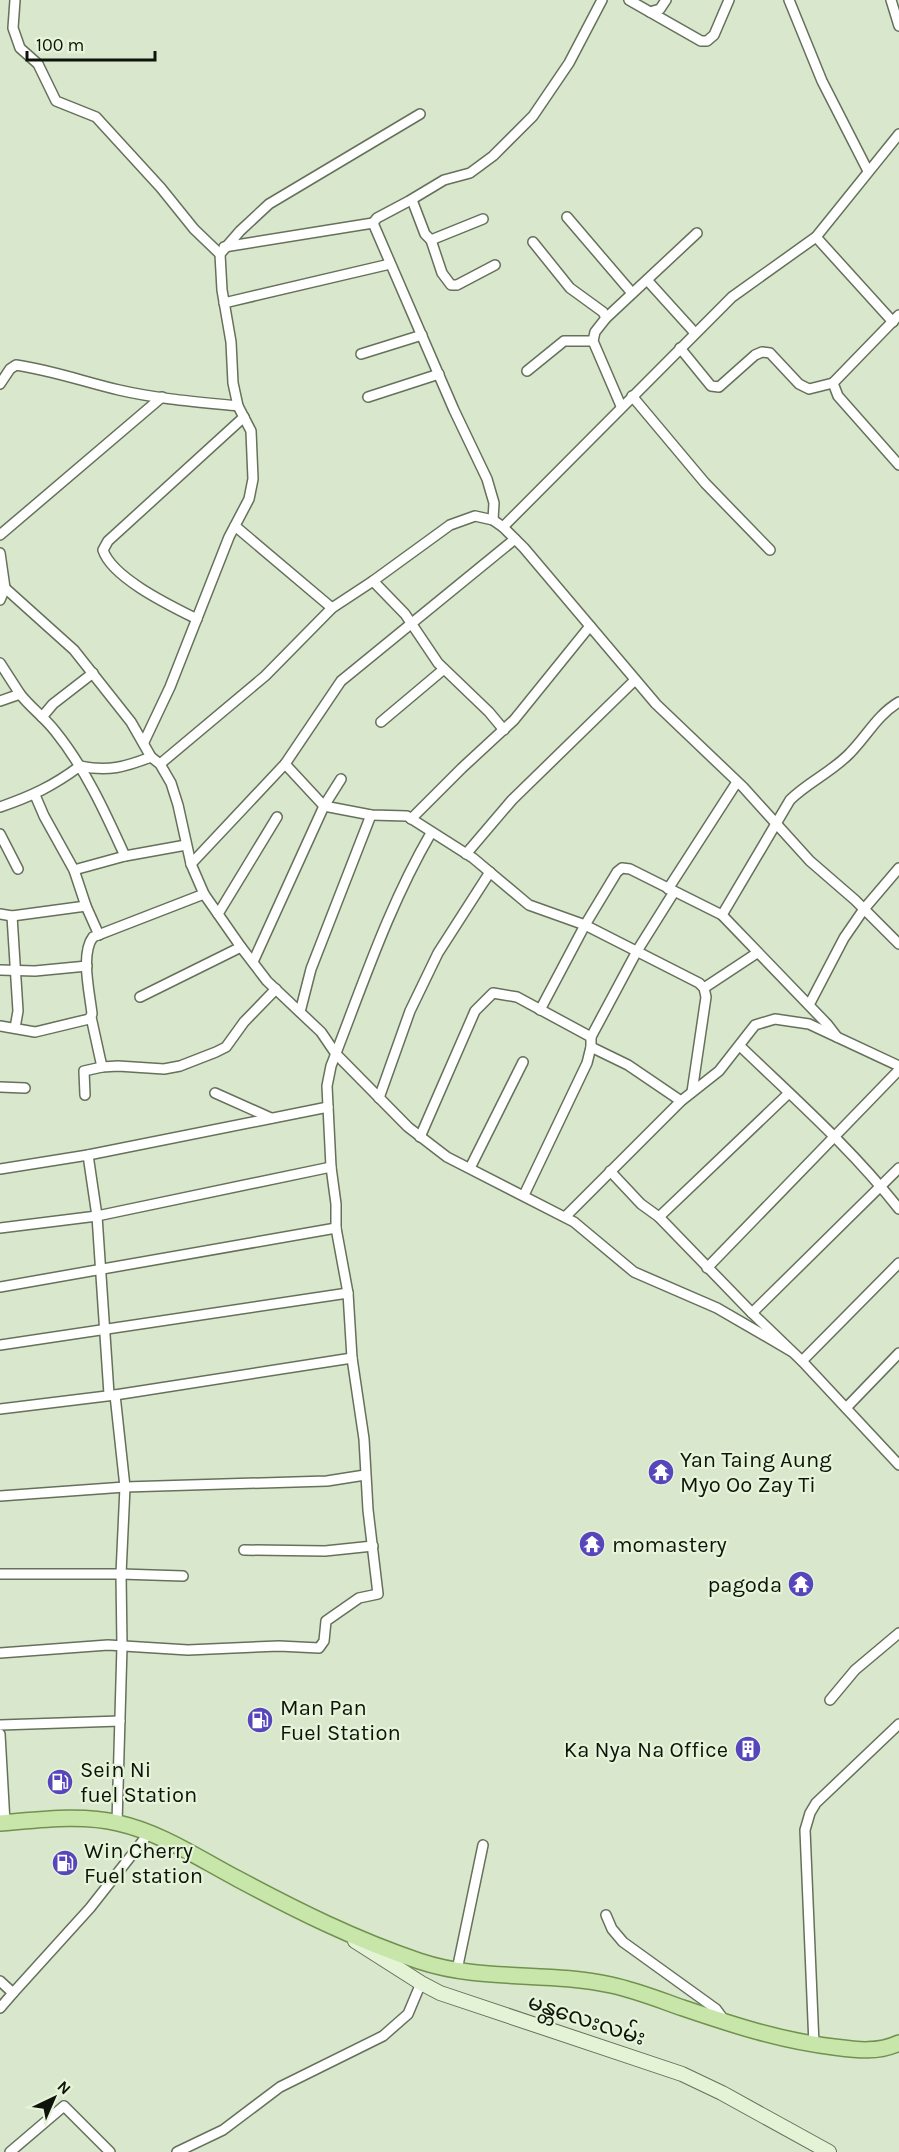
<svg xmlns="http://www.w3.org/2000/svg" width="899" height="2152" viewBox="0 0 899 2152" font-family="Karla,'Noto Sans Myanmar',sans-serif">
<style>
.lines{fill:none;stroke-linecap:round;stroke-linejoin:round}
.street-casing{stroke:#65715a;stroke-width:12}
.secondary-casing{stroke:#65715a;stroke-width:16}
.primary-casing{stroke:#70924e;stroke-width:18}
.street{stroke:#fff;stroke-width:9}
.secondary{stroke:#e4f3d5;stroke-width:14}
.primary{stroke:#c8e6aa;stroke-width:15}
.labels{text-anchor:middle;stroke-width:4.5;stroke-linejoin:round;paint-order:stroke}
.poi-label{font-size:22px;fill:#0f140b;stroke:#e6f4da;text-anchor:start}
.street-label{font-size:22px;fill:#0f140b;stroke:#e6f4da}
</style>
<rect width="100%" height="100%" fill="#d9e7cd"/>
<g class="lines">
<defs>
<g id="street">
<path d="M15 0 13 28 20 48 38 64 56 101 96 117 161 188 194 229 220 254"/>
<path d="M629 0 701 41H707L714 35 729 0"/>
<path d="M789 0 822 81 868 171"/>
<path d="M891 0 899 26"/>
<path d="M650 12 660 9 666 0"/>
<path d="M412 200 425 234 431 240 483 219"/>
<path d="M567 217 632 293"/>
<path d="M816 237 893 322"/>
<path d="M431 240 442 273 451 285H457L495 265"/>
<path d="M533 242 570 288 603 312 606 318 595 332 593 341 621 406"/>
<path d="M224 247 373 223"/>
<path d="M647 280 695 333"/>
<path d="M224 303 390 264"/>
<path d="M899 315 833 383 838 396 899 465"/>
<path d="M606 318 697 233"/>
<path d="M680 348 711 386 719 387 755 355 762 352 770 353 799 384 809 389 833 383"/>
<path d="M361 354 422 335"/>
<path d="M527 371 564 341H593"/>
<path d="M0 384 10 369 16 365C51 370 85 382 119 390 158 399 198 402 238 406"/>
<path d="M632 396 705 483 770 550"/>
<path d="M368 397 439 374"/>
<path d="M493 520 494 503 487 479 454 410 373 223 377 218 409 201 444 180 470 173 493 156 533 116 569 63 602 0"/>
<path d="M235 526 332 608"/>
<path d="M503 527 732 297 816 237 899 134"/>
<path d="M0 535 162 397"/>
<path d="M0 553 5 588 0 600"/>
<path d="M373 581 405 614 438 663 489 712 504 730"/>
<path d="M0 586 5 588 74 650 131 722 151 757 160 764 171 783 178 805 191 864 204 894 241 947 267 981 321 1032 336 1054 408 1127 447 1157 574 1222 634 1272 717 1308 791 1351"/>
<path d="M197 619C171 606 112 578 103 550L108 541 244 417"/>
<path d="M0 663 20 694"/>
<path d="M0 701 20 694C30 707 44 717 55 731 85 768 105 812 125 856"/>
<path d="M42 717 53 704 93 673"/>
<path d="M381 722 444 669"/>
<path d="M144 742 170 687 229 537 249 499 253 479 251 431 238 406 233 383 231 342 222 290 220 254 240 231 269 204 420 114"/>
<path d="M160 764 265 676 332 608 373 581 450 525 475 516 493 520 503 527 524 548 656 704 743 787 810 861 855 900 899 944"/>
<path d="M285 764 324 806 371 815 407 816 473 858 529 905 585 925 699 983 704 988 706 997 692 1092"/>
<path d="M35 795 44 816 74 870 86 906 99 935"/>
<path d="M0 807C32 796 53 786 80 766 108 772 125 767 151 757"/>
<path d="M411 819 462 768 514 720 590 626"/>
<path d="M0 834 18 869"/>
<path d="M466 854 512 800 635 680"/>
<path d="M191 864 285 764 341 681 515 539"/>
<path d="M74 870 125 856 186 845"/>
<path d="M668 889 737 782"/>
<path d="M0 914 12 916 86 906"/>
<path d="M218 914 277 817"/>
<path d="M722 915 790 800C808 782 832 772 850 753 867 736 877 715 899 702"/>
<path d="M12 916 18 1011 15 1028"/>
<path d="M253 962 324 806 341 779"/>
<path d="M0 970 35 971 87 966"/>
<path d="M704 988 757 953"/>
<path d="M140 997 241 947"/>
<path d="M809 1005 844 938 864 909 899 868"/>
<path d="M540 1010 585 925 617 872 622 868 630 869 722 915 827 1024 837 1037"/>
<path d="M300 1012 311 969 371 815"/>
<path d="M91 1017 102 1067 118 1066 164 1069 180 1066 216 1052 226 1047 244 1022 276 989"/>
<path d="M0 1026 35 1032 89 1019 92 1014C90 994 80 954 93 937L204 894"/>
<path d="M740 1046C795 1099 852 1149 899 1209"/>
<path d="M591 1047 628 1065 681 1101"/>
<path d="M0 1087 25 1088"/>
<path d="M215 1093 271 1118"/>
<path d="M789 1093 659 1217 752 1313 802 1361 899 1465"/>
<path d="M85 1095 84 1071 102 1067"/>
<path d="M379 1098 410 1011 438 953 490 872"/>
<path d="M420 1137 475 1011 493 993 517 997 591 1037"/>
<path d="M88 1155 97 1216 109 1394"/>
<path d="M470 1168 523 1062"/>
<path d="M0 1169 88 1155 328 1107"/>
<path d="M610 1171 641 1204 659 1217"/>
<path d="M524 1195 587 1063 591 1047V1037L637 951 674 892"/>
<path d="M565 1217 681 1101 719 1071 755 1025 775 1019 809 1024 899 1066"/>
<path d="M0 1228 97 1216 331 1167"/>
<path d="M707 1268 899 1070"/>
<path d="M0 1287 336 1228"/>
<path d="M752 1313 899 1168"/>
<path d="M0 1345 348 1293"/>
<path d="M802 1361 899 1263"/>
<path d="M115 1395 125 1487 121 1574 122 1646 117 1823"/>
<path d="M846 1408 899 1353"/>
<path d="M0 1409 115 1395 352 1358"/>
<path d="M0 1496 125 1487 327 1481 365 1475"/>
<path d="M244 1550 325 1551 373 1546"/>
<path d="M0 1574H121L183 1576"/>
<path d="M0 1653 108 1645 188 1650 279 1646 319 1648 324 1641 326 1621 359 1598 378 1594 368 1510 364 1439 352 1358 348 1293 336 1228V1204L331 1167 327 1086 331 1066C362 987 388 907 431 833"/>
<path d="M830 1700 855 1670 899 1633"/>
<path d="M0 1725 120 1721"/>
<path d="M0 1734 5 1823"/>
<path d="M606 1915 612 1929 623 1942 716 2009 724 2020"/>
<path d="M457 1970 483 1845"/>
<path d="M0 1981 13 1993 0 2008"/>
<path d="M13 1993 90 1908 149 1833"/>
<path d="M814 2045 805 1830 810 1813 816 1803 899 1724"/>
<path d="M10 2152 64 2106 110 2152"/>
<path d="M177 2152 223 2130 280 2087 383 2036 408 2014 421 1983"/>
</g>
<path id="secondary" d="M355 1941 421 1983 440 1993 682 2074 722 2093 829 2152"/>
<path id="primary" d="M0 1823C38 1820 81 1814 118 1823 162 1833 198 1858 238 1879 296 1910 356 1940 419 1961 481 1982 548 1971 611 1985 635 1990 660 2000 683 2008 733 2025 782 2041 834 2047 857 2050 877 2053 899 2043"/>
</defs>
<use href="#street" class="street-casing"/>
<use href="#secondary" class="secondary-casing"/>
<use href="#primary" class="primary-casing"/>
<use href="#street" class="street"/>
<use href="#secondary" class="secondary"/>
<use href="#primary" class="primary"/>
</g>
<defs>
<symbol id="temple-disc" viewBox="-11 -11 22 22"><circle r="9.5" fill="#5745bc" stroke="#e6f4da"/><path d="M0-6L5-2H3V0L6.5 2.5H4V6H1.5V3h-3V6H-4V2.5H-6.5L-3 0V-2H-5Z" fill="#fff"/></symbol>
<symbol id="fuel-disc" viewBox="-11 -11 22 22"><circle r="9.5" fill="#5745bc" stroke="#e6f4da"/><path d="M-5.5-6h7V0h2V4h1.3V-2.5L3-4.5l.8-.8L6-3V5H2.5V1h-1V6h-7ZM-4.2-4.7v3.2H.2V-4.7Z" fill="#fff"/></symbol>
<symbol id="building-disc" viewBox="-11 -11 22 22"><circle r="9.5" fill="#5745bc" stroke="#e6f4da"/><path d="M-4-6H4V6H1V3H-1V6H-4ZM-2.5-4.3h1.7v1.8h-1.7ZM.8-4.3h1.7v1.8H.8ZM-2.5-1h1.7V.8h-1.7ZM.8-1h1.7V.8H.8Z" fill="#fff"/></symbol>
</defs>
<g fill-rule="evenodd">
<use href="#temple-disc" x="646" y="1457" width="30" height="30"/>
<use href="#temple-disc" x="577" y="1529" width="30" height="30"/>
<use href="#temple-disc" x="786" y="1569" width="30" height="30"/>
<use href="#fuel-disc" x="245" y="1705" width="30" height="30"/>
<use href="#building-disc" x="733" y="1734" width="30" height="30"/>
<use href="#fuel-disc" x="45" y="1767" width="30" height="30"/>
<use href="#fuel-disc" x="50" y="1848" width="30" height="30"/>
</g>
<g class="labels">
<g class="poi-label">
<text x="680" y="1467">Yan Taing Aung<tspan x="680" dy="25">Myo Oo Zay Ti</tspan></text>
<text x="612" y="1552">momastery</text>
<text x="782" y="1592" text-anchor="end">pagoda</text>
<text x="280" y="1715">Man Pan<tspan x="280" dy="25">Fuel Station</tspan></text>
<text x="728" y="1757" text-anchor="end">Ka Nya Na Office</text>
<text x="80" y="1777">Sein Ni<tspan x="80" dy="25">fuel Station</tspan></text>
<text x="84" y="1858">Win Cherry<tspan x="84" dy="25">Fuel station</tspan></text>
</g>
<g class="street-label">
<text transform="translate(587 2019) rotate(18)" y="8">မန္တလေးလမ်း</text>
</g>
</g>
<g transform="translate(54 2098) rotate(44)" stroke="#e6f4da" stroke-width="4.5" paint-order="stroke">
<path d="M0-4.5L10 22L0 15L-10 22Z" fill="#0f140b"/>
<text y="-9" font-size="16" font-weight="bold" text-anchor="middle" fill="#0f140b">N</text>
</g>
<path d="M27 51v9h128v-9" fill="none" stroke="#0f140b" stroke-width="3"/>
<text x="36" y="51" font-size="18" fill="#0f140b" stroke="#e6f4da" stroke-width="4.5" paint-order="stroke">100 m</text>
</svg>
